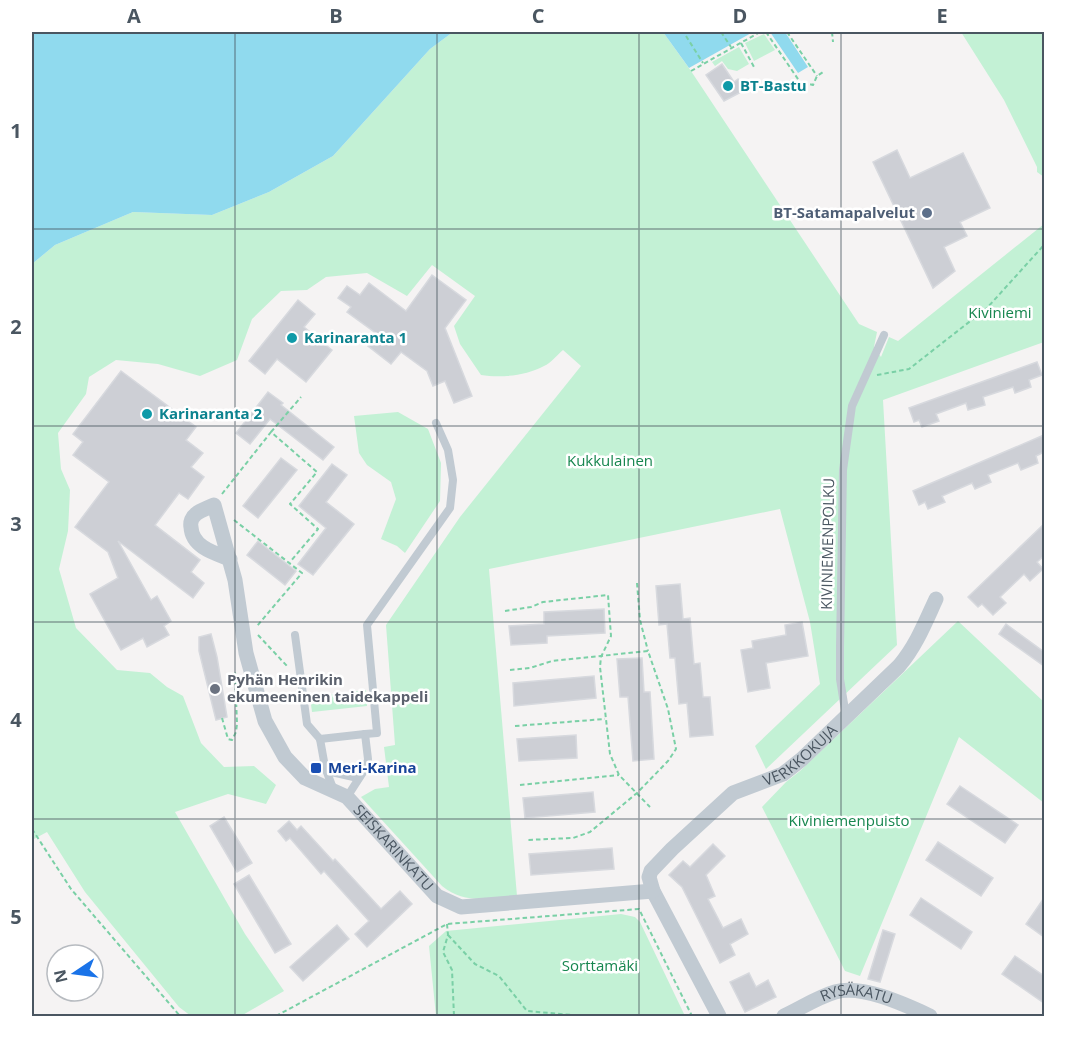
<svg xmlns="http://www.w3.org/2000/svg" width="1076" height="1048" viewBox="0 0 1076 1048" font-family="'Open Sans',sans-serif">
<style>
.green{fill:#c3f1d5}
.water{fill:#90daee}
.building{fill:#cdcfd5;stroke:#d7d9de;stroke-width:1.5}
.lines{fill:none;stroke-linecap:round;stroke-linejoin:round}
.path{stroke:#7ad0a6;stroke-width:2;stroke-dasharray:4.5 3;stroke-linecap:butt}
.service{stroke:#c1cad2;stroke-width:8}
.minor{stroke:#c1cad2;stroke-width:15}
.grid{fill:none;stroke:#4a5661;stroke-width:1.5;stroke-opacity:0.55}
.culture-dot{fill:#0f9aa8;stroke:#fff;stroke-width:2}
.service-dot{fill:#5c6f8a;stroke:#fff;stroke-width:2}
.worship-dot{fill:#6b7280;stroke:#fff;stroke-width:2}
.transit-dot{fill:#1a4fb4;stroke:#fff;stroke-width:2}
.labels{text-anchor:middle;stroke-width:5;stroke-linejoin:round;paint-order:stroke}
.culture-label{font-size:15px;font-weight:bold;fill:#0d838f;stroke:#fff;text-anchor:start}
.service-label{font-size:15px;font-weight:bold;fill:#4e5e75;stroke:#fff;text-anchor:end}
.park-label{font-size:15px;fill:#17864f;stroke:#fff}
.street-label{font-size:15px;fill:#4a5661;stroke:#fff}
.worship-label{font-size:15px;font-weight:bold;fill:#5b616d;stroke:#fff;text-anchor:start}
.transit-label{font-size:15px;font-weight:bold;fill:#164399;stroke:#fff;text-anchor:start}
.neatline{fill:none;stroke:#4a5661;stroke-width:2}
.grid-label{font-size:20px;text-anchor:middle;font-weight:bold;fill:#4a5661}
</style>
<rect width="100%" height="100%" fill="#f5f3f3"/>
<g class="green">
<path d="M453 32H663L691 71 859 324 877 332 874 347 881 357 889 337 898 341 1044 224V342L883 400 897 645 766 769 755 746 820 684 810 622 780 509 489 569 517 896C489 898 465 905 442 886L361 797 375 789 389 787 384 747 395 745 386 625 460 517 581 366 563 350C557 355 551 363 544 366 526 376 500 378 481 375L460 344 454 326 475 296 432 265 407 296 367 273 326 277 307 290 281 291 252 319 237 360 200 376 158 364 116 360 89 377 86 394 58 433 61 469 70 490 68 531 59 569 76 628 117 670 150 673 167 687 183 696 201 743 224 767 254 766 276 785 266 804 228 794 175 812 245 934 284 991 241 1016H191L179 1007 85 892 47 832 32 840V264L55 245 133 212 212 215 269 192 333 156 430 49Z"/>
<path d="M961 32H1044V177L1037 172V167L1004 100Z"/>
<path d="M764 34 775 50 754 61 745 43Z"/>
<path d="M739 47 749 64 737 71 728 69 722 61 715 66 712 62Z"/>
<path d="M398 412 428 429 441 463 440 501 405 553 397 546 381 539 396 499 391 482 367 465 359 453 354 416Z"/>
<path d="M958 621 1044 702V803L959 737 860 976 845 971 762 807 786 782 800 771Z"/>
<path d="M366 690 367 706 312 712 310 697Z"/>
<path d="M621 914 635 917 640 922 685 1016H436L429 946 446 931Z"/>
</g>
<g class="water">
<path d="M32 32H453L430 49 333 156 269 192 212 215 133 212 55 245 32 264Z"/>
<path d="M663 32H753L689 68Z"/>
<path d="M770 32H785L808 67 798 73Z"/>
</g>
<g class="building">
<path d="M722 64 734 82 738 79 745 90 724 101 706 75Z"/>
<path d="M897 150 910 178 963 153 990 208 960 222 967 236 944 247 955 271 933 288 873 162Z"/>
<path d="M432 275 466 300 445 328 472 396 454 403 445 381 433 386 427 371 401 352 391 364 368 346 377 334 347 312 351 307 338 298 347 286 360 295 369 283 406 311Z"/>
<path d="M298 300 315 314 304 327 332 350 306 382 277 359 265 374 249 361Z"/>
<path d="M1037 362 1042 375 1029 380 1031 387 1015 393 1013 387 983 397 985 405 968 410 966 403 936 414 939 421 922 427 919 420 914 422 909 408Z"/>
<path d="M121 371 196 427 186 440 203 453 191 467 204 477 188 499 179 493 155 525 200 560 191 572 204 583 193 598 118 541 151 600 157 596 171 621 164 626 169 635 147 647 143 638 121 650 90 594 118 578 108 552 75 527 109 482 73 455 83 442 73 434Z"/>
<path d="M268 392 283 403 281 405 334 447 323 460 270 419 250 444 236 433Z"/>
<path d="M1044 435V452L1036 456 1038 463 1021 470 1018 463 988 475 991 482 975 489 972 483 942 496 945 502 928 509 925 502 919 505 913 491Z"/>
<path d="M281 458 297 470 258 518 243 506Z"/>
<path d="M332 464 347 475 326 502 354 524 313 575 298 564 326 528 299 506Z"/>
<path d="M1044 524V556L1037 562 1043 569 1030 581 1024 574 1000 597 1006 603 993 615 982 604 978 607 968 597Z"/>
<path d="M258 541 296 571 285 585 247 555Z"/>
<path d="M680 584 683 619 690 618 694 664 700 663 703 697H710L713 735 690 737 687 703 679 704 675 658H670L667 624 659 625 656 586Z"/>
<path d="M604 609 605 633 547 636V643L511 645 509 626 544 624V612Z"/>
<path d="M802 622 808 656 766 663 770 688 748 692 741 650 753 648 752 641 786 635 785 625Z"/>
<path d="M1006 624 1044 652V666L999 634Z"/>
<path d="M211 634 217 657 227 717 216 720 199 651V637Z"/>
<path d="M642 658 644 692H650L654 759 633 761 628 697H620L617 659Z"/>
<path d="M594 676 596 698 514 706 513 683Z"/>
<path d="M576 735 577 758 519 761 517 739Z"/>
<path d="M960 786 1018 825 1005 843 947 804Z"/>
<path d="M593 792 595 812 525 818 523 798Z"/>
<path d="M224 817 252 863 237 872 210 826Z"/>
<path d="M289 821 297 830 301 826 333 861 335 859 381 909 400 891 412 904 367 947 355 934 369 921 324 871 321 874 290 838 286 841 278 831Z"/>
<path d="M938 842 993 878 981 896 926 860Z"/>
<path d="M713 844 725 856 706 875 715 896 708 899 723 928 741 919 748 934 730 944 735 955 720 963 682 887 669 875 683 861 690 867Z"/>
<path d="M612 848 614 869 531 875 529 854Z"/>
<path d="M249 875 291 944 275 953 234 884Z"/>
<path d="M921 898 972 932 961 949 910 915Z"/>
<path d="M1044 898V937L1026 924Z"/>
<path d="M337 925 349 939 303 981 290 967Z"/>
<path d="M883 930 895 934 880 982 868 979Z"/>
<path d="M1015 956 1044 976V1003L1002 974Z"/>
<path d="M749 973 756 987 768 980 776 997 745 1012 730 982Z"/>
</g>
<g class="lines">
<g class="path">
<path d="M721 32 731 47"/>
<path d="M766 32 802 85 796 89"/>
<path d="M787 32 817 76"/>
<path d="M832 32 833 42"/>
<path d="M686 36 703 63"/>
<path d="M741 43 754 67"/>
<path d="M691 71 760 32"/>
<path d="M803 84 805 83 813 85 817 76 823 72"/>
<path d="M877 375 909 369 987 308 1044 245"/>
<path d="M271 432 301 397"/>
<path d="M222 494 271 432 317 472 290 504 318 529 290 562"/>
<path d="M234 520 302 573 257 626"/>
<path d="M637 583 640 620 648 651"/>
<path d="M505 611 531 607 543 602 608 595 611 636 601 657 600 667 610 754 619 775 650 807"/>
<path d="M258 635 287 666"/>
<path d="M510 670 530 668 552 661 648 651 668 709 676 749 668 761 637 793 590 832 573 838 526 840"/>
<path d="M222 718 228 739 232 740 236 732 237 724 235 671"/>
<path d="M515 726 605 719"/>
<path d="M520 785 619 775"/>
<path d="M32 829 71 889 180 1016"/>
<path d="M447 924 448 935 443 952 452 970 454 1016"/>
<path d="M448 935 475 964 499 976 527 1011 584 1016"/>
<path d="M276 1016 447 924 639 909 692 1016"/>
</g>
<g class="service">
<path d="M295 635 307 724 320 739 325 767 334 791"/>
<path d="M846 716 840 679V647L843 470 852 406 884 335"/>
<path d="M365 734 377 733 367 625 450 508 453 480 448 450 436 423"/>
<path d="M320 739 365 734 368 759 367 766 347 797"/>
<path d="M327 771 358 778"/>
</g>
<g class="minor">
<path id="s1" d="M230 559C214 553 192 547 191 527 190 522 192 517 196 514 201 510 208 508 214 505L235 580 246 653 265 721 285 757 305 778 347 797 437 896 461 907 653 891 719 1016"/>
<path id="s2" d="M653 891 649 877 651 871 672 849 733 793 783 774 802 759 899 666C916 646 925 623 936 599"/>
<path id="s3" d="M784 1016C801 1008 818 997 835 992 862 984 906 1005 930 1016"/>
</g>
</g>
<path class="grid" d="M235 32V1016M437 32V1016M639 32V1016M841 32V1016M32 229H1044M32 426H1044M32 622H1044M32 819H1044"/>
<g class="culture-dot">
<circle cx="728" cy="86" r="6"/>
<circle cx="292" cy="338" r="6"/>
<circle cx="147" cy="414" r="6"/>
</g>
<circle class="service-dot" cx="927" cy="213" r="6"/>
<circle class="worship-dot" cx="215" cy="689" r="6"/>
<rect class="transit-dot" x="310" y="762" width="12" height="12" rx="3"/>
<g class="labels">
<g class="culture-label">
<text x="740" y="91">BT-Bastu</text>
<text x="304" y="343">Karinaranta 1</text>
<text x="159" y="419">Karinaranta 2</text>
</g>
<g class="service-label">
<text x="915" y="218">BT-Satamapalvelut</text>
</g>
<g class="park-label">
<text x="1000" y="318">Kiviniemi</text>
<text x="610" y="466">Kukkulainen</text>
<text x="849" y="826">Kiviniemenpuisto</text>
<text x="600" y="971">Sorttamäki</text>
</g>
<g class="street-label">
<text transform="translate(828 544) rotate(-89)" y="5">KIVINIEMENPOLKU</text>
<text dy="5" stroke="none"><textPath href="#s2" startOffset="212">VERKKOKUJA</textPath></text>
<text dy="5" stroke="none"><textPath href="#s1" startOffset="496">SEISKARINKATU</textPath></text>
<text dy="5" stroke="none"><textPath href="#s3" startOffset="78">RYSÄKATU</textPath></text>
</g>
<g class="worship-label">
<text x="227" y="685">Pyhän Henrikin<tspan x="227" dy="17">ekumeeninen taidekappeli</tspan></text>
</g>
<g class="transit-label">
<text x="328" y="773">Meri-Karina</text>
</g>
</g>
<rect width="1076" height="1048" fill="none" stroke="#ffffff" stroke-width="66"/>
<g transform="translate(75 973) rotate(257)"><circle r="28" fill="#ffffff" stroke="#b7bbc0" stroke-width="1.5"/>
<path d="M0-4.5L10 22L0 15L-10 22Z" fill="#1a73e8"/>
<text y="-9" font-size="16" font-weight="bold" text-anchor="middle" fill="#4a5661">N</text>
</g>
<rect x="33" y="33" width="1010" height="982" class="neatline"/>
<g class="grid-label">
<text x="134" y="23">A</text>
<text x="336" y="23">B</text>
<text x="538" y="23">C</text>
<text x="740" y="23">D</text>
<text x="942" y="23">E</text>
<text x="16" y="138">1</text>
<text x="16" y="334">2</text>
<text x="16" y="531">3</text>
<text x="16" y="727">4</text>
<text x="16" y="924">5</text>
</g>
</svg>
